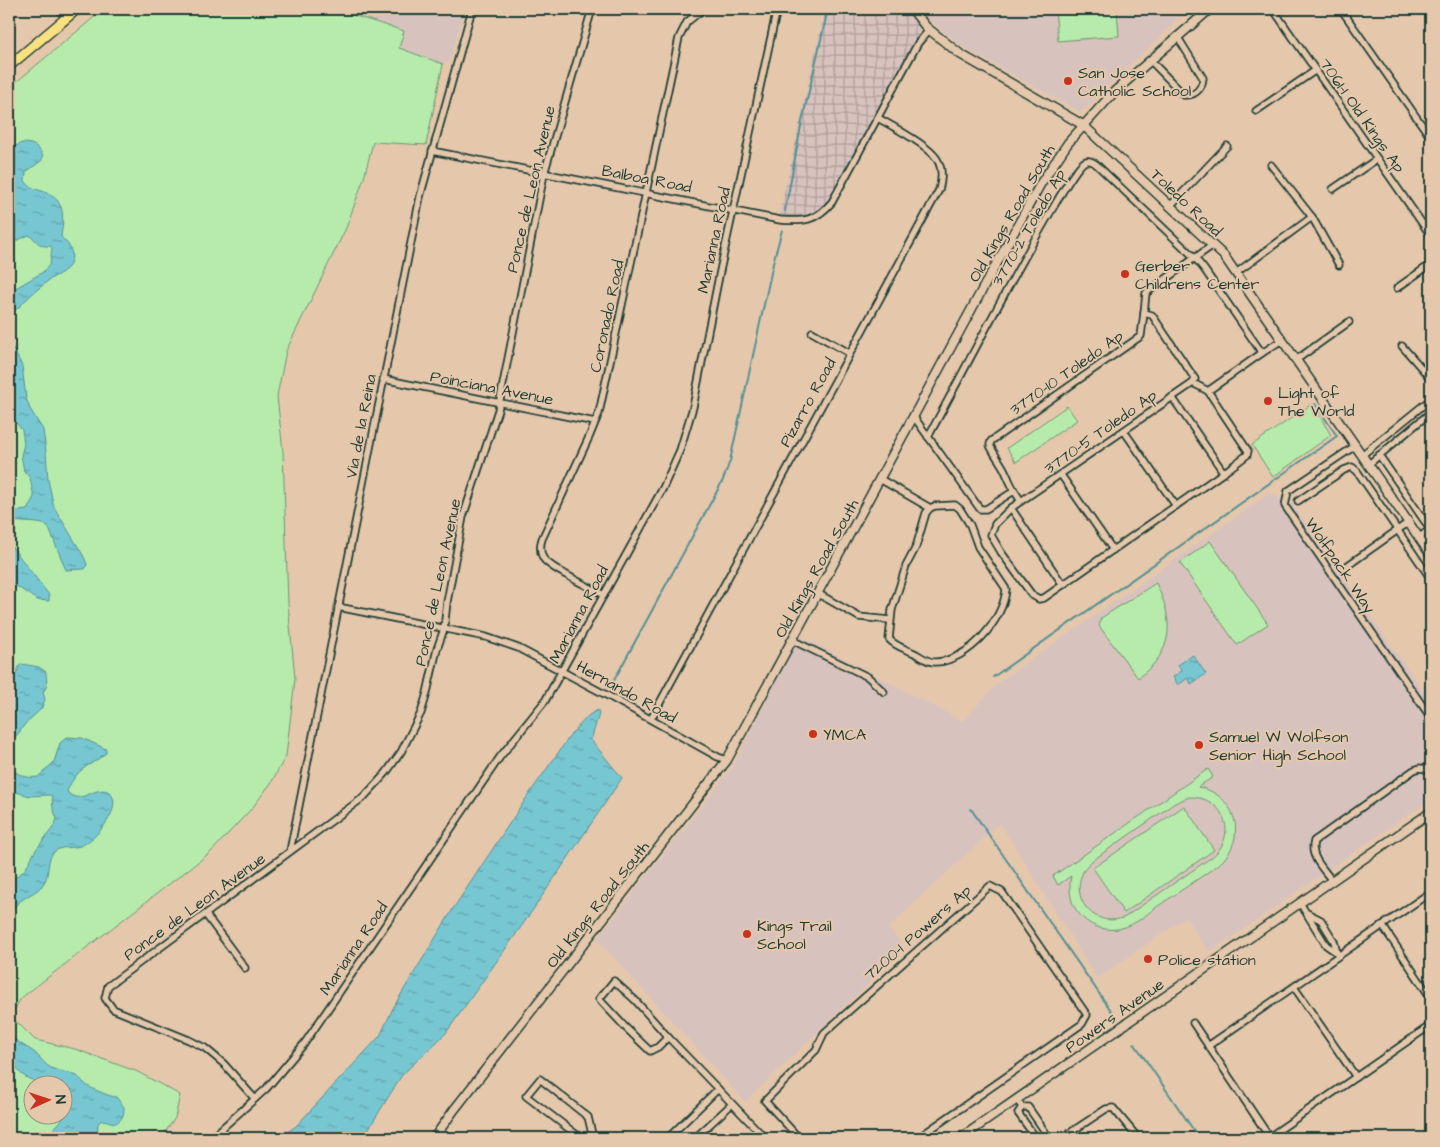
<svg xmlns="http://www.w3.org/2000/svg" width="1440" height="1147" viewBox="0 0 1440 1147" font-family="'Architects Daughter',sans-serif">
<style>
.built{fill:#d8c2bd}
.industrial{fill:url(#industrial-grid)}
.green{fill:#b7ebab;stroke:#6b9470;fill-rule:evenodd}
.water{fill:url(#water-ripples);stroke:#549093}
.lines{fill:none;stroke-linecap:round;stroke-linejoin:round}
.stream{stroke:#549093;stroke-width:2}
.street-casing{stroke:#1f3d34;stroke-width:9}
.secondary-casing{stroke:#1f3d34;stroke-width:11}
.primary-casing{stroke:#1f3d34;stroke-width:12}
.street{stroke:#e5c8ac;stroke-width:5.5}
.secondary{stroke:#e5c8ac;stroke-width:8}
.primary{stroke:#f9e181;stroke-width:9}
.poi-dot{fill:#c8321e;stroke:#e5c8ac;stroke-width:2}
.labels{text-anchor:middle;stroke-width:4;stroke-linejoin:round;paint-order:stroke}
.poi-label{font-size:16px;fill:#1f3d34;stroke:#e5c8ac;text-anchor:start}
.street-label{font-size:16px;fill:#1f3d34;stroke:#e5c8ac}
</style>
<defs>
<pattern id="industrial-grid" width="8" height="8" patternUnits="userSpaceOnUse" patternTransform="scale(1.25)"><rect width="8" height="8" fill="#d8c2bd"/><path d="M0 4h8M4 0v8" fill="none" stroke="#af9f9a"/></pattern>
<pattern id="water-ripples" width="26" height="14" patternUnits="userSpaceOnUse" patternTransform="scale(1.25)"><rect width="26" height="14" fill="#77c7d3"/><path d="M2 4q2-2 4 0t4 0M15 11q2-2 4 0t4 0" fill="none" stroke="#61a3ac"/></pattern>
</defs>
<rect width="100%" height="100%" fill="#e5c8ac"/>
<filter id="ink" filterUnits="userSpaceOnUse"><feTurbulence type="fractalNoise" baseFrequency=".02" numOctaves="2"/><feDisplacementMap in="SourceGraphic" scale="10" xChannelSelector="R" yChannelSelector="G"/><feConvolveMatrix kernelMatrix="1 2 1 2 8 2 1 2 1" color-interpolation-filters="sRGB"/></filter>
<g filter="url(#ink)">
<g class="built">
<path d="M333 9H465L450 60 443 64 399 48 404 31Z"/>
<path d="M921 9H1189L1081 112 967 50 925 17Z"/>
<path d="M1270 493 1291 503 1431 702V799L1209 953 1186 917 1097 979 1000 823 888 928 906 948 745 1102 597 939 734 765 799 635 962 721 999 682Z"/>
</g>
<path class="industrial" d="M825 9H905L922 29 826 204 803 218 779 216Z"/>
<g class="green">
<path d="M104 9H333L404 31 399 48 443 64 426 145 373 142 364 178 346 228 286 351 277 396 283 452 288 603 295 679 286 756 271 783 253 807 211 852 21 998 11 1016 35 1040 75 1049 138 1072 180 1095 175 1118 161 1138H9V88ZM32 1084H62V1114H32Z"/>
<path d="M1055 9H1117L1119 36 1058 41Z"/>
<path d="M1312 404 1331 435 1273 477 1252 445Z"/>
<path d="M1067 406 1077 420 1016 462 1007 448Z"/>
<path d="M1210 541 1268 624 1237 645 1180 563Z"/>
<path d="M1156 583C1168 609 1176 636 1156 661 1151 668 1144 673 1138 678L1099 626 1101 618Z"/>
<path d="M1208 769 1213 777 1198 787C1237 795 1249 839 1218 865 1198 879 1178 893 1158 906 1147 914 1135 925 1122 928 1109 932 1093 928 1083 918 1071 907 1068 892 1071 876L1058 885 1053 876ZM1189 797C1224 796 1239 835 1212 857L1125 917C1088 932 1062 885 1093 860L1175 803Z"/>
<path d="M1184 806 1214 850 1124 913 1093 868Z"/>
</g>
<g class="water">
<path d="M22 143C33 143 39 146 43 157L41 161 26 172 25 181C29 187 35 189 42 191 66 199 64 216 61 237 69 244 75 252 70 264 68 270 57 275 52 278 41 286 28 297 20 306 17 310 14 309 10 313L9 330V292L43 272 50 264 52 248 50 246C37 247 39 241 29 235L9 244V149Z"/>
<path d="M9 340 22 366 26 398 30 409 43 430 46 452 48 480 54 507 83 555 87 564 85 569 66 570 48 526C37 521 25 523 13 521L9 512 27 510 34 497 30 478 24 471 21 455 24 444 22 430 9 414Z"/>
<path d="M9 543 49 595V601L37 600 9 581Z"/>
<path d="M1193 655 1206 674 1191 684 1188 678 1178 685 1173 677 1182 671 1178 665Z"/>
<path d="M22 664 39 667 46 672 47 686 43 692 45 700 41 709 25 724 18 734 9 742V673H17L19 666Z"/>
<path d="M598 710 599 714 591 740 622 778 528 917 446 1033 402 1075 363 1138H279L296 1126 380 1036 394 1006 453 909 527 797 572 733 589 715Z"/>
<path d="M67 737 82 738 106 749V753C87 769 79 765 67 791L69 794C72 796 76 798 80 797 88 796 101 786 109 792 126 806 94 842 80 846 71 849 62 845 54 852 46 859 50 872 45 881 40 891 31 893 22 900 15 904 12 911 9 918V882L25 870 35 851 55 825 57 818 53 809 52 796 49 795 30 796 9 790V768C19 774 24 779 38 777L54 762 60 743Z"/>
<path d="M9 1035C17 1042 25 1046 34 1052 40 1057 44 1064 51 1068 59 1072 69 1072 77 1076 80 1078 82 1081 85 1084 89 1088 111 1097 116 1097L124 1107C124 1114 123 1119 116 1123 109 1123 104 1117 98 1123L97 1138H54L53 1130C62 1119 75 1108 63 1095L62 1084C25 1084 9 1074 9 1035Z"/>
</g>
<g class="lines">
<g class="stream">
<path d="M785 211 801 126 828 9"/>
<path d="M993 677 1337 436 1315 404"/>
<path d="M612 684 723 480 730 461 774 259 782 230"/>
<path d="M971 809 1112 1012"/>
<path d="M1134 1043 1199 1138"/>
</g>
<defs>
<g id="street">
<path d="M58 9 67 18"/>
<path d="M1273 9 1431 236"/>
<path d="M1341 9 1431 138"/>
<path d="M1150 60 1184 95C1195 96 1202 89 1203 78L1177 36"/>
<path d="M1256 111 1316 70"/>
<path d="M432 151 780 220C804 222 816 221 832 202L918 43 929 30"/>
<path d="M1271 165 1312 217 1339 265"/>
<path d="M1333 189 1377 159"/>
<path d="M1171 205 1227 146"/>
<path d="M1236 273 1312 217"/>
<path d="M1397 288 1431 264"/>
<path d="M1144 313 1146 293 1213 245"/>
<path d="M812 332 849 353"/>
<path d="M1402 346 1431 379"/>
<path d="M1262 353 1282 340"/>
<path d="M1296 360 1349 322"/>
<path d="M383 379 595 422"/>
<path d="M1172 397 1224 473"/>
<path d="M914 417 980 509H986L1014 491"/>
<path d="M1124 431 1176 506"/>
<path d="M928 437C969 362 1007 286 1050 213 1056 203 1075 168 1084 162 1088 159 1094 162 1097 165L1195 258 1204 269 1262 353 1208 391"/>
<path d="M1355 446 1288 491 1285 506 1431 718"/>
<path d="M1362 455 1431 399"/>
<path d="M1379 455 1430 529"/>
<path d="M1369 464 1431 412"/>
<path d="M1061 475 1113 550"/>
<path d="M880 479 930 508"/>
<path d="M1021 501C1012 489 1012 486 1006 473 1002 463 994 455 990 445L991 441 1141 336 1144 313 1152 315 1195 379 1193 383 1208 391 1248 451 1247 455 1230 468 1044 598 1039 599 1032 595 1001 552 991 535 995 524 1011 508 1193 383"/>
<path d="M1298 501 1344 470 1352 467 1357 471 1431 579"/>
<path d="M955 505 960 509 970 525 978 547 1006 589C1004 620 968 661 936 662 927 663 920 655 912 652 903 648 895 646 889 639L892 610 906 566 916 547 926 513 930 508 935 506Z"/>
<path d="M1011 508 1063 585"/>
<path d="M1419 538 1430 529"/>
<path d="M1344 568 1409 522"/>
<path d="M817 593 859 617 890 620"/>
<path d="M604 595C590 587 550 569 543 558 540 552 540 545 542 539L590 435 599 413 679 38 687 22 703 9"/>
<path d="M338 607 486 637 518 648 612 698 718 757 727 760"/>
<path d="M792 640 868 677 884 692"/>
<path d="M1431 694V693"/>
<path d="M651 719 939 190C947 162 934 152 912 138 901 131 889 124 878 118"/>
<path d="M290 851 420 197 472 9"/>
<path d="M1332 881C1324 869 1309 857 1314 841L1414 770 1420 768 1431 770"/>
<path d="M1300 903 1326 945 1336 952"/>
<path d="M1307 913 1321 920 1334 941 1337 953"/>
<path d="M206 915 245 968"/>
<path d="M1382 925 1431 998"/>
<path d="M614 981 635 1000 668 1037 658 1047 650 1051 626 1028 599 999Z"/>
<path d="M1294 987 1356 1077"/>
<path d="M1193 1023 1270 1138"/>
<path d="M668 1037 765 1138"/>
<path d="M1208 1046 1431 892"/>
<path d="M255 1099 224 1064 205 1048 189 1040 113 1009 105 998 108 986 364 797 386 773 401 752 421 713 427 693 437 649 444 629 447 602 463 517 498 410 544 174 592 9"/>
<path d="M1017 1100 1022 1107H1028L1048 1136 1047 1138"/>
<path d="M1022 1107 1018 1113 1036 1138"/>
<path d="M1269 1137 1431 1025"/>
<path d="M211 1138 266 1089 304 1044 500 757 545 701 663 488 680 450 693 407 720 271 777 9"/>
<path d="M581 1138 526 1096 540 1079 588 1117 593 1138"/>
<path d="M668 1138 718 1089"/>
<path d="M695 1138 732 1104"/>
<path d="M799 1138 765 1101 816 1050 824 1033 990 886 1002 892 1087 1015 1082 1024 918 1138"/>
<path d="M1062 1138 1106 1109 1113 1108 1138 1138"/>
</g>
<g id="secondary">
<path d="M912 9 926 27 960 54 1083 125 1224 256 1431 555"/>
<path d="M434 1138 454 1110 727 760 982 290 1041 183 1068 143 1115 91 1210 9"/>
<path d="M961 1138 1431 812"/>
</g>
<path id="primary" d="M9 66 77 9"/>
</defs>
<use href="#street" class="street-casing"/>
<use href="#secondary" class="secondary-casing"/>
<use href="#primary" class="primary-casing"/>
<use href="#street" class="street"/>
<use href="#secondary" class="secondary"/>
<use href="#primary" class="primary"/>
</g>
</g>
<g class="poi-dot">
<circle cx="1068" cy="81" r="5"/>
<circle cx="1125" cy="274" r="5"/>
<circle cx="1268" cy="401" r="5"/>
<circle cx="813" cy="734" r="5"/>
<circle cx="1199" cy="745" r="5"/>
<circle cx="747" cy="934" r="5"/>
<circle cx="1148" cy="959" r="5"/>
</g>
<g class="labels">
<g class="poi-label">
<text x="1078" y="78">San Jose<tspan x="1078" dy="18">Catholic School</tspan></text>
<text x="1135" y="271">Gerber<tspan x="1135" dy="18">Childrens Center</tspan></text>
<text x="1278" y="398">Light of<tspan x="1278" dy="18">The World</tspan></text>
<text x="823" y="740">YMCA</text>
<text x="1209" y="742">Samuel W Wolfson<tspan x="1209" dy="18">Senior High School</tspan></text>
<text x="757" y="931">Kings Trail<tspan x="757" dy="18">School</tspan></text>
<text x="1158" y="965">Police station</text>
</g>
<g class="street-label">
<text transform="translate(1363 115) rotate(55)" y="6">7061-1 Old Kings Ap</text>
<text transform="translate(647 178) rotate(11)" y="6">Balboa Road</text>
<text transform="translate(530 189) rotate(-77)" y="6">Ponce de Leon Avenue</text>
<text transform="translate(1187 202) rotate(43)" y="6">Toledo Road</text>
<text transform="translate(1011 213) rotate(-60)" y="6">Old Kings Road South</text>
<text transform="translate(1028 227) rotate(-60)" y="6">3770-2 Toledo Ap</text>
<text transform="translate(713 240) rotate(-78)" y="6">Marianna Road</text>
<text transform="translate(606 316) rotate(-78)" y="6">Coronado Road</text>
<text transform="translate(1066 372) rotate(-35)" y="6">3770-10 Toledo Ap</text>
<text transform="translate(492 387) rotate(11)" y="6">Poinciana Avenue</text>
<text transform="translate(807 402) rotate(-61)" y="6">Pizarro Road</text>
<text transform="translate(360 426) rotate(-79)" y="6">Via de la Reina</text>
<text transform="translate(1100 431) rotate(-35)" y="6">3770-5 Toledo Ap</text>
<text transform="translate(1341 565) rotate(56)" y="6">Wolfpack Way</text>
<text transform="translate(816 568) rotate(-61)" y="6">Old Kings Road South</text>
<text transform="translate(437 582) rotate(-78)" y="6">Ponce de Leon Avenue</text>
<text transform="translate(578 614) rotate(-62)" y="6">Marianna Road</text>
<text transform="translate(627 691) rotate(29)" y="6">Hernando Road</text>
<text transform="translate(597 904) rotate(-52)" y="6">Old Kings Road South</text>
<text transform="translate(194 906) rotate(-36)" y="6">Ponce de Leon Avenue</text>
<text transform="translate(917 932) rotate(-41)" y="6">7200-1 Powers Ap</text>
<text transform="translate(353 948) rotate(-56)" y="6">Marianna Road</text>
<text transform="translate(1114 1015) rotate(-35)" y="6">Powers Avenue</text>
</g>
</g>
<rect width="1440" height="1147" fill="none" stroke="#e5c8ac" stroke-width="30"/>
<rect x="15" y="15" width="1410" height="1117" fill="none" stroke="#1f3d34" stroke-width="2" filter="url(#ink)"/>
<g transform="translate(48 1100) rotate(87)"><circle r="24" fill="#e5c8ac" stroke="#96907c"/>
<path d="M0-4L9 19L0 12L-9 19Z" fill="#c8321e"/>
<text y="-8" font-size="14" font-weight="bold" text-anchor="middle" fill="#1f3d34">N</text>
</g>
</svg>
